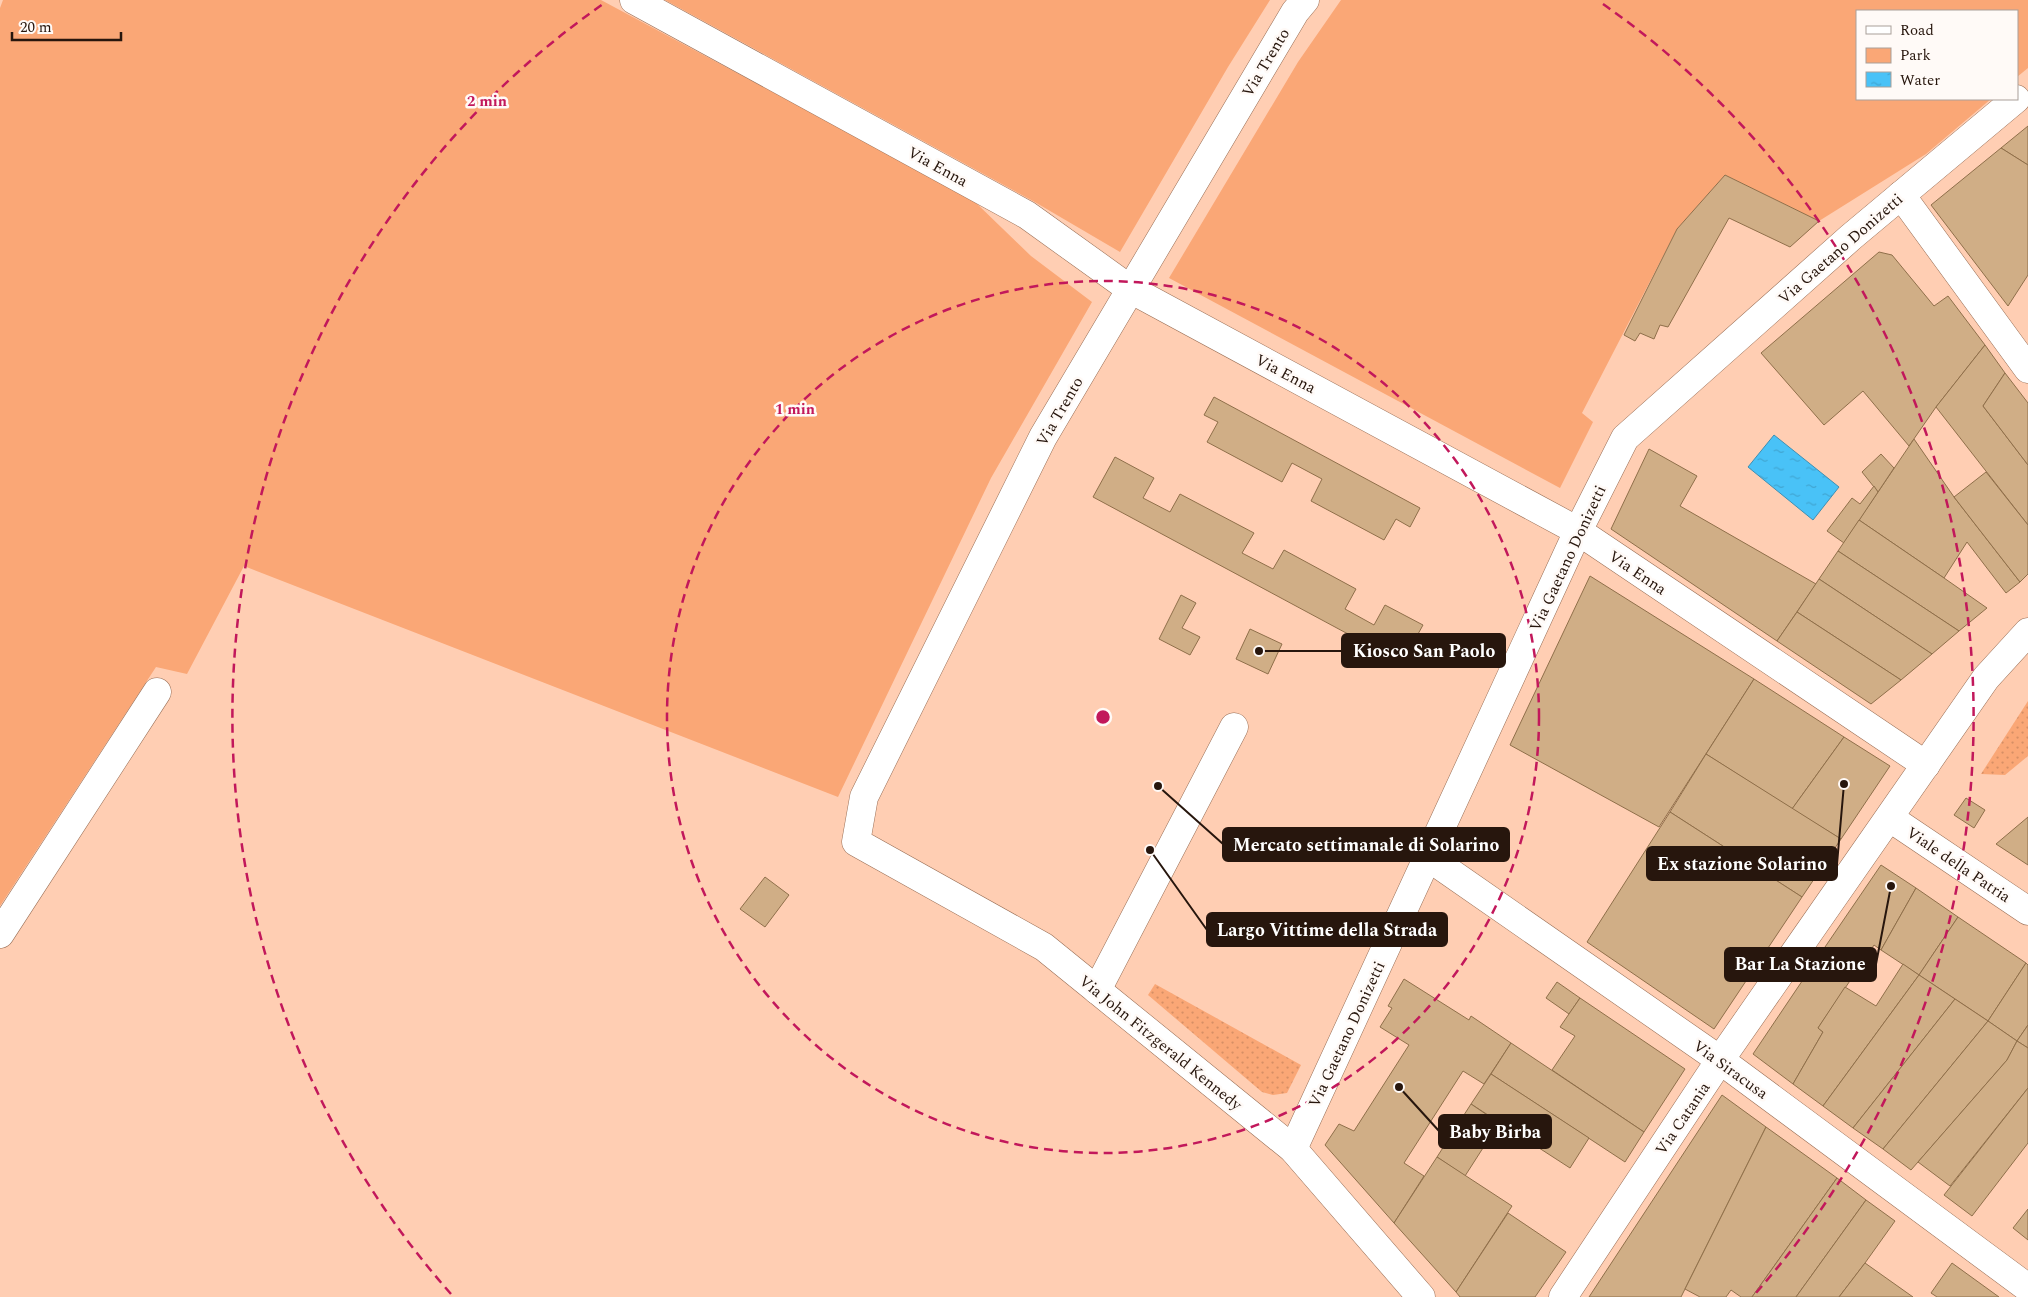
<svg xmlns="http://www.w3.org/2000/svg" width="2028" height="1297" viewBox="0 0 2028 1297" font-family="Spectral,serif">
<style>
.green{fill:#faa776}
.garden{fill:url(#garden-dots)}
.water{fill:url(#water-ripples);stroke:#3f8eb1}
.building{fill:#d0ae86;stroke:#8f6f4a}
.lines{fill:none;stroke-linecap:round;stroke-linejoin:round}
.minor-casing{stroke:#996e55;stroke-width:29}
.minor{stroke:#fff;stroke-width:28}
.ring{fill:none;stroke:#c2185b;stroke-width:2.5;stroke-dasharray:9 6}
.labels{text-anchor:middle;stroke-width:5;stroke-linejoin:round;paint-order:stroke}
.street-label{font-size:16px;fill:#27160d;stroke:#fffaf7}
.centre{fill:#c2185b;stroke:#fffaf7;stroke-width:2.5}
.ring-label{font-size:15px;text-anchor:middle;font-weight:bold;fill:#c2185b;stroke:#fffaf7;stroke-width:5;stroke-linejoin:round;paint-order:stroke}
.leader{fill:none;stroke:#27160d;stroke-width:2}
.callout-dot{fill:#27160d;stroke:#fffaf7;stroke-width:2}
.callout{fill:#27160d;stroke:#27160d;stroke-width:2}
.callout-label{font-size:18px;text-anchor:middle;font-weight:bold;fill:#fff}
</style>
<defs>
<pattern id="garden-dots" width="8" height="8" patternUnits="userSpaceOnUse" patternTransform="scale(1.25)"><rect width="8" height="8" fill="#faa776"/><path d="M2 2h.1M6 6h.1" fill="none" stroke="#d68f65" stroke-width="1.8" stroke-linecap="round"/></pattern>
<pattern id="water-ripples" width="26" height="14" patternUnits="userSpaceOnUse" patternTransform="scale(1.25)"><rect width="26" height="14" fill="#49c2f7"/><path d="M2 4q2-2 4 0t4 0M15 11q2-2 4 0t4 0" fill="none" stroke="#40a6d3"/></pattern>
</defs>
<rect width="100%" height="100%" fill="#ffceb3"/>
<g class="green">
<path d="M3 0H601L972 199 1031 256 1092 302 991 478 838 797 244 566 187 674 156 667 0 906V8Z"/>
<path d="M665 0H1270L1228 67 1120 252 1033 201Z"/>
<path d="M1341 0H2028V68L2017 77V11H1857V99H1991L1926 154 1819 221 1725 175 1677 229 1582 413 1593 422 1560 488 1169 278 1298 62Z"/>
</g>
<g class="garden">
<path d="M2028 701V756L2005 775 1981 774Z"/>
<path d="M1155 984 1301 1065 1287 1093 1273 1095 1262 1092 1148 995Z"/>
</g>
<path class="water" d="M1774 435 1839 487 1813 520 1748 467Z"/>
<g class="building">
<path d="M2028 126V165L2001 148Z"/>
<path d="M2001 148 2028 165V275L2008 306 1931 205Z"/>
<path d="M1725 175 1819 221 1790 247 1729 218 1668 327 1660 325 1654 339 1640 333 1635 341 1624 335 1677 229Z"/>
<path d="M1879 252 1892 255 1934 306 1948 296 1985 345 1936 407 1909 446 1863 391 1824 425 1761 353Z"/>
<path d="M1985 345 2005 373 1983 406 2028 465V525L1936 407Z"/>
<path d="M2005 373 2028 403V465L1983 406Z"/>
<path d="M1214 397 1420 508 1410 527 1396 519 1384 540 1311 501 1322 479 1292 463 1282 482 1207 442 1218 422 1204 415Z"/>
<path d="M1914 439 1954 497 2020 582 2006 593 1967 542 1944 578 1859 520Z"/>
<path d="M1649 449 1697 476 1680 506 1816 584 1777 641 1611 529Z"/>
<path d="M1881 454 1894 468 1878 492 1862 472Z"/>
<path d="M1115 457 1154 478 1143 498 1170 512 1180 494 1254 533 1242 553 1273 569 1284 550 1356 589 1345 609 1374 625 1385 605 1423 625 1402 663 1093 497Z"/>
<path d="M1986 472 2028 525V574L2020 582 1954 497Z"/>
<path d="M1874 486 1878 492 1844 543 1827 531 1852 498 1860 504Z"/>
<path d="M1859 520 1944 578 1987 608 1959 631 1838 551Z"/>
<path d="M1838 551 1959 631 1932 654 1819 579Z"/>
<path d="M1590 576 1754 679 1659 827 1510 745Z"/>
<path d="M1819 579 1932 654 1901 680 1797 612Z"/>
<path d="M1181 595 1196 603 1182 628 1200 637 1190 655 1159 639Z"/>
<path d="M1797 612 1901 680 1871 704 1777 641Z"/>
<path d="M1250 629 1282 644 1268 674 1236 659Z"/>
<path d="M1754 679 1844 737 1792 809 1706 754Z"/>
<path d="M1844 737 1890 766 1841 839 1792 809Z"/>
<path d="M1706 754 1841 839 1802 897 1670 812Z"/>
<path d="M1966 798 1985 810 1974 828 1954 815Z"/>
<path d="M1670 812 1802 897 1714 1029 1587 942Z"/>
<path d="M2028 817V865L1996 844Z"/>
<path d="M1881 865 1916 888 1881 950 1874 945 1858 969 1825 947Z"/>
<path d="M765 877 789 895 765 927 740 909Z"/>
<path d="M1916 888 1958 917 1919 975 1881 950Z"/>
<path d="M1958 917 2026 963 1988 1021 1919 975Z"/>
<path d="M1825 947 1858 969 1818 1028 1823 1032 1793 1084 1753 1054Z"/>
<path d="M2026 963 2028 965V1025L2017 1041 1988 1021Z"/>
<path d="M1903 964 1919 975 1823 1106 1793 1084 1823 1032 1818 1028 1845 987 1876 1006Z"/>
<path d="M1919 975 1955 999 1853 1128 1823 1106Z"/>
<path d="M1404 979 1469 1020 1471 1016 1511 1043 1484 1084 1463 1071 1404 1163 1424 1176 1394 1223 1325 1145 1339 1124 1354 1131 1409 1045 1380 1027 1392 1008 1388 1006Z"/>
<path d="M1557 982 1580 998 1569 1014 1546 998Z"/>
<path d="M1580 998 1685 1069 1644 1132 1552 1070 1575 1036 1560 1027Z"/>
<path d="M1955 999 1988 1021 1883 1149 1853 1128Z"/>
<path d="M1988 1021 2017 1041 2007 1060 1911 1170 1883 1149Z"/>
<path d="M2028 1025V1048L2017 1041Z"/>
<path d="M2017 1041 2028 1048V1088L1950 1186 1918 1162 2007 1060Z"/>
<path d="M1511 1043 1644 1132 1625 1162 1491 1074Z"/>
<path d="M1491 1074 1589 1138 1570 1168 1471 1104Z"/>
<path d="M2028 1088V1143L1972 1216 1944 1195Z"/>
<path d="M1722 1095 1766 1127 1681 1297H1589Z"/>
<path d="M1471 1104 1499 1123 1465 1176 1437 1157Z"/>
<path d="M1766 1127 1837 1178 1752 1297H1741L1731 1290 1726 1297H1700L1685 1289Z"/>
<path d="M1437 1157 1512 1206 1456 1292 1394 1223Z"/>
<path d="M1837 1178 1866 1200 1796 1297H1752Z"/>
<path d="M1866 1200 1895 1221 1865 1263 1839 1297H1796Z"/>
<path d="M2028 1209V1240L2013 1228Z"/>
<path d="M1508 1213 1566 1252 1535 1297H1460L1456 1292Z"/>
<path d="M1865 1263 1913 1297H1839Z"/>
<path d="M1952 1263 1999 1297H1937L1931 1293Z"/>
</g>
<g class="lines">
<defs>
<g id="minor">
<path d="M634 0 1027 215 1130 289 1578 531 1926 765"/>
<path d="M1305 0 1295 12 1043 437 864 797 856 842 1044 947 1097 990 1293 1149 1421 1297"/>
<path d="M1901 195 2028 369"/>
<path d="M1890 818 2028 911"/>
<path d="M1428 857 1720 1060 2028 1288"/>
<path d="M0 934 157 692"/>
<path d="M1097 990 1234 727"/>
<path d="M1293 1149 1578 531 1625 438 1851 237 2016 99"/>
<path d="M1563 1297 1720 1060 1986 678 2028 632"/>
</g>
</defs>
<use href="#minor" class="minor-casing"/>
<use href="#minor" class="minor"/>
</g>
<g class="ring">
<circle cx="1103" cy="717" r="436"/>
<path d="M451 1294A871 871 0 0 1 603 4M1603 4A871 871 0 0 1 1755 1294"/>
</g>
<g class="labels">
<g class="street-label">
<text transform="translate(1265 62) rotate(-59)" y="6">Via Trento</text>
<text transform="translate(938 166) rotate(29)" y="6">Via Enna</text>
<text transform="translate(1840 248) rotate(-41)" y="6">Via Gaetano Donizetti</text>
<text transform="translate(1286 373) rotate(28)" y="6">Via Enna</text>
<text transform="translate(1059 411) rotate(-60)" y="6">Via Trento</text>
<text transform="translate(1567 558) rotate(-65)" y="6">Via Gaetano Donizetti</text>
<text transform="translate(1638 572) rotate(34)" y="6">Via Enna</text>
<text transform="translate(1959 864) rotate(34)" y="6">Viale della Patria</text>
<text transform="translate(1346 1034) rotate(-65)" y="6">Via Gaetano Donizetti</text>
<text transform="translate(1161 1042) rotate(39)" y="6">Via John Fitzgerald Kennedy</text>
<text transform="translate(1731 1069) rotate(36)" y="6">Via Siracusa</text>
<text transform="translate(1682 1118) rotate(-56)" y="6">Via Catania</text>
</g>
</g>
<circle cx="1103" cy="717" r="8" class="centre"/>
<g class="ring-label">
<text x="487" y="106">2 min</text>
<text x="795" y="414">1 min</text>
</g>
<path class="leader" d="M1259 651L1342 651M1158 786L1223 844M1844 784L1837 864M1150 850L1207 930M1891 886L1876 964M1399 1087L1439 1131"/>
<g class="callout-dot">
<circle cx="1259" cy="651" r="5"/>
<circle cx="1158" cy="786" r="5"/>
<circle cx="1844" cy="784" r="5"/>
<circle cx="1150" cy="850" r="5"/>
<circle cx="1891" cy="886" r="5"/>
<circle cx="1399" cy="1087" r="5"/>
</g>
<g class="callout">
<rect x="1342" y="634" width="163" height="33" rx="5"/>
<rect x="1223" y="828" width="286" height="33" rx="5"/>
<rect x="1647" y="847" width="190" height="33" rx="5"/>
<rect x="1207" y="913" width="240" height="33" rx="5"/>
<rect x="1725" y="948" width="151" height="33" rx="5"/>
<rect x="1439" y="1115" width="112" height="33" rx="5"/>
</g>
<g class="callout-label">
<text x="1424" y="657">Kiosco San Paolo</text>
<text x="1366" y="851">Mercato settimanale di Solarino</text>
<text x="1742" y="870">Ex stazione Solarino</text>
<text x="1327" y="936">Largo Vittime della Strada</text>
<text x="1800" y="970">Bar La Stazione</text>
<text x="1495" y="1138">Baby Birba</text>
</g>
<rect x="1856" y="10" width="162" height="90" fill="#fffaf7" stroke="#a99f99"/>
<rect x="1866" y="26" width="25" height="8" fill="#ffffff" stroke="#a99f99"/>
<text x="1900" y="35" font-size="15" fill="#27160d">Road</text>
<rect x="1866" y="48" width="25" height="15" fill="#faa776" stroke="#a99f99"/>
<text x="1900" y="60" font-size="15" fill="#27160d">Park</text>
<rect x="1866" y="72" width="25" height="15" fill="url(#water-ripples)" stroke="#a99f99"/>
<text x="1900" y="85" font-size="15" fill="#27160d">Water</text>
<path d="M12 32v8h109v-8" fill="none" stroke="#27160d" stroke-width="2.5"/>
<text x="20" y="32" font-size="15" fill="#27160d" stroke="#fffaf7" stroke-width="4" paint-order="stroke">20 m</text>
</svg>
